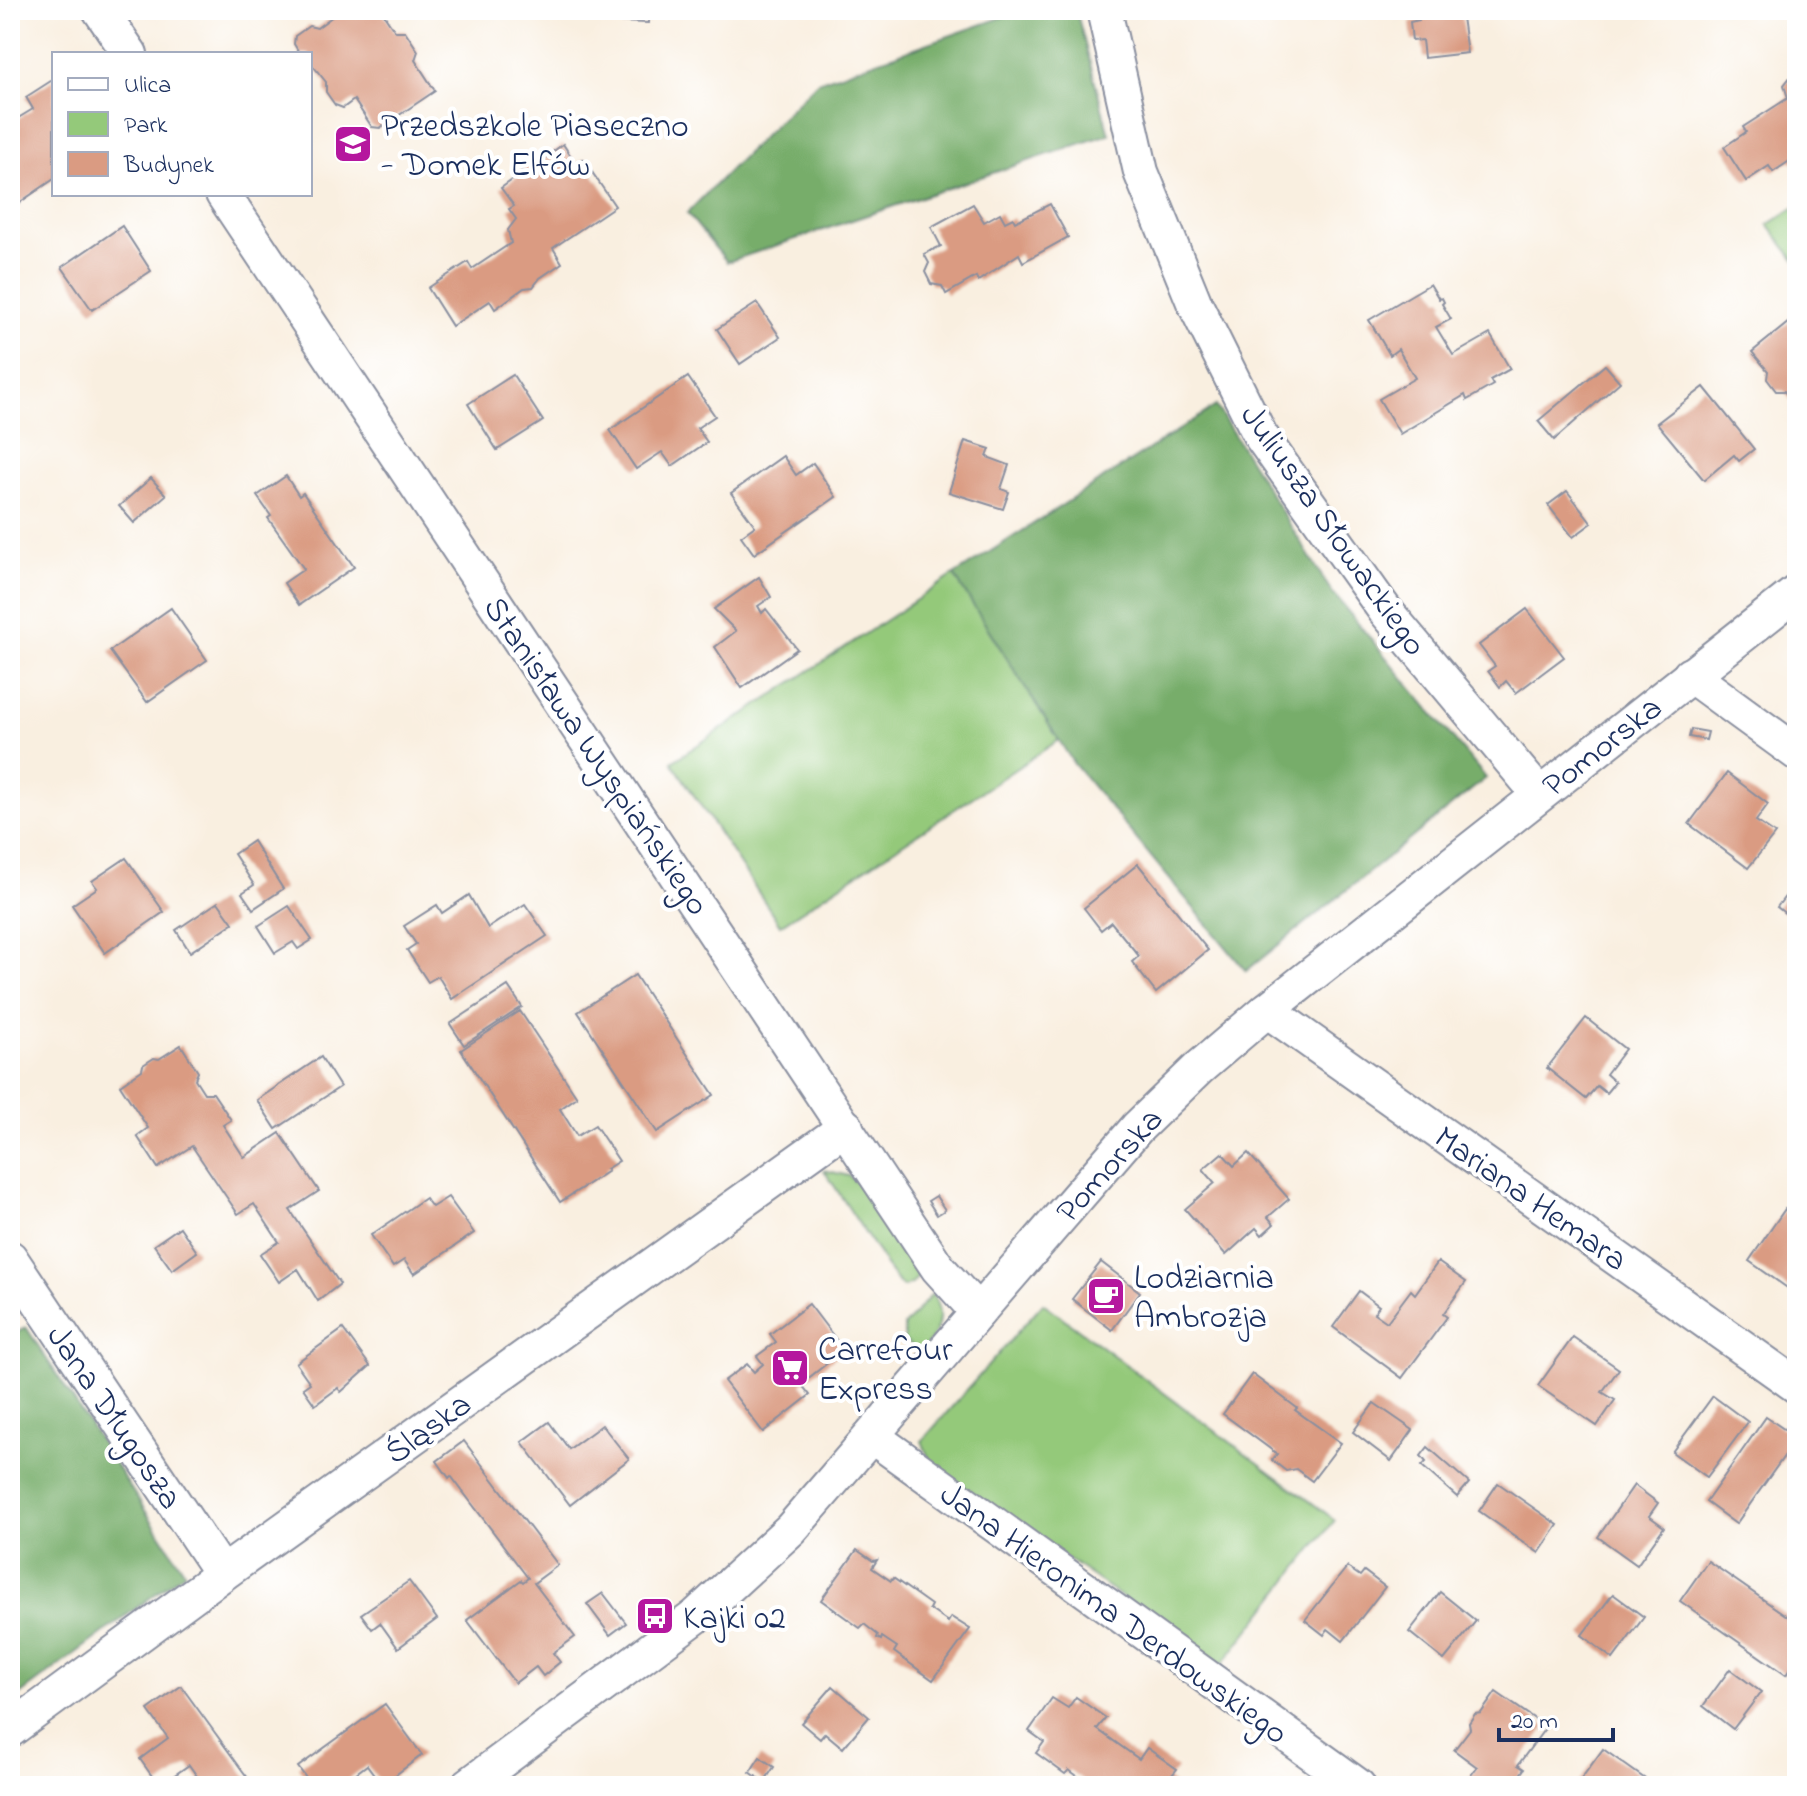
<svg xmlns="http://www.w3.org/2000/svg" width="1807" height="1796" viewBox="0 0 1807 1796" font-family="'Indie Flower',sans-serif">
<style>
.green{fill:#94c97a;stroke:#587c6c;stroke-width:2}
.forest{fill:#77ad6a;stroke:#496e64;stroke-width:2}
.building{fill:#da9b82}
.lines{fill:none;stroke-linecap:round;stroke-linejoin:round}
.street-casing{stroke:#8a8f9f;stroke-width:38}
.street{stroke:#fff;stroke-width:34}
.labels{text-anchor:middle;stroke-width:8;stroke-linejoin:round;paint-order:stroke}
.poi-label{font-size:34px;fill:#1b2f5e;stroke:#fff;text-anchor:start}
.street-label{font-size:34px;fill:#1b2f5e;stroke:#fff}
</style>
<rect width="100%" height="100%" fill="#fff"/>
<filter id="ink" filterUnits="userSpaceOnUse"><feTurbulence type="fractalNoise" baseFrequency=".0125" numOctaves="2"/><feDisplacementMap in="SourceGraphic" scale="16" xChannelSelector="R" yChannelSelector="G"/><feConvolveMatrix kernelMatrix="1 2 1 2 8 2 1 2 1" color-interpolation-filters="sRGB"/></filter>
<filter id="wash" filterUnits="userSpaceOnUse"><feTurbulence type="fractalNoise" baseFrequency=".006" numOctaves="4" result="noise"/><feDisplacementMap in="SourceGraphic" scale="32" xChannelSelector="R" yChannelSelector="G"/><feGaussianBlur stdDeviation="1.8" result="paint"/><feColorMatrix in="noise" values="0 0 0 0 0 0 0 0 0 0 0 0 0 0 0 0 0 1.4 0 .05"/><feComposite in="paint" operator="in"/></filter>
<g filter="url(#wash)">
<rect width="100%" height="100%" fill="#f9efe0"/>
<g class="green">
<path d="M1797 206V262L1768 225Z"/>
<path d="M954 575 1059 740 780 925 672 762Z"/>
<path d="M824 1170 849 1176 859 1185 919 1275 912 1284 903 1287 895 1279Z"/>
<path d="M932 1294C947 1316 937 1335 920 1353L904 1340V1326Z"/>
<path d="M1043 1303 1335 1520 1221 1666 931 1464 922 1441Z"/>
</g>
<g class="forest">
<path d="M1023 10H1076L1109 134 727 262 687 213 817 82Z"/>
<path d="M1216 406 1331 591 1486 778 1246 971 1074 764 954 575Z"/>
<path d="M26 1327 185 1572 10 1702V1337Z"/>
</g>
<g id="blocks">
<g class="building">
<path d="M341 10H381L395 31H405L418 51 415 60 435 91 380 128 372 127 354 100 343 108 335 105 326 92V82L310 62V54H300L294 44 295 36 309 26 317 28Z"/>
<path d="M620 10 649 13 648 23 619 22Z"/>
<path d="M1417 10H1461L1467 53 1424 58 1422 40 1412 41 1410 22 1419 20Z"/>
<path d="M1791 76H1797V162L1794 164 1791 160 1773 172 1769 166 1746 181 1724 147 1746 132 1743 127 1788 98 1784 85Z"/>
<path d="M54 79V179L10 209V123L33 109 26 97Z"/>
<path d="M563 144 576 164 583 159 615 206 553 248 562 263 540 278 533 287 524 288 495 309 490 301 452 326 428 288 468 262 472 269 511 243 508 230 516 219 509 209 514 206 501 188 522 173 521 162 525 157 535 155 542 160Z"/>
<path d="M973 204 984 222 1000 213 1005 222 1013 218 1015 222 1050 204 1068 237 1023 262 1019 254 978 281 976 277 946 294 942 286 931 284 925 272 929 263 924 254 941 246 931 227Z"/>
<path d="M122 226 151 271 92 310 62 267Z"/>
<path d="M1430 284 1439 299 1442 298 1444 302 1442 304 1451 319 1436 327 1453 355 1490 334 1510 369 1490 380 1493 385 1467 400 1465 395 1400 434 1379 399 1415 378 1398 349 1390 355 1369 320Z"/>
<path d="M757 303 780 337 740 364 717 329Z"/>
<path d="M1789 322 1797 332V408L1784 391H1776L1767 379 1768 371 1752 352Z"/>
<path d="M1605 365 1620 382 1554 440 1538 421Z"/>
<path d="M513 375 543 421 497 450 468 404Z"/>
<path d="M688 377 715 416 697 428 707 442 672 466 662 452 636 469 610 430Z"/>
<path d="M1704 387 1754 449 1739 461 1734 455 1704 480 1657 423Z"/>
<path d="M965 441 990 449 987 457 1009 465 1001 489 1009 492 1003 509 949 492Z"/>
<path d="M783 456 796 475 813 463 836 497 754 554 741 536 755 526 731 493Z"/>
<path d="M286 476 299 496 303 493 354 567 299 605 284 583 304 569 268 518 271 516 257 496Z"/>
<path d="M151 478 166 495 134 523 119 506Z"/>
<path d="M1567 491 1592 523 1573 537 1548 505Z"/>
<path d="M759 577 771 597 758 606 762 613 766 609 797 649 742 688 715 647 736 631 714 609Z"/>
<path d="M171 608 207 660 147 702 110 651Z"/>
<path d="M1527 609 1564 657 1516 693 1506 681 1500 687 1488 671 1495 666 1479 645Z"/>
<path d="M1691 729 1708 732 1706 740 1689 737Z"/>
<path d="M1727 773 1768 804 1756 821 1775 834 1748 868 1689 824Z"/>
<path d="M253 841 283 889 253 909 242 893 254 885 234 854Z"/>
<path d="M126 858 164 912 105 953 72 905 97 888 92 881Z"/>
<path d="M1138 864 1208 950 1156 993 1132 962 1139 956 1111 922 1101 930 1084 908Z"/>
<path d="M1797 881V933L1791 929 1796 922 1777 907Z"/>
<path d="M469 895 488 928 525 904 547 936 452 999 438 976 428 982 407 950 416 944 404 926 437 905 442 913Z"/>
<path d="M218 902 233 923 190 952 176 930Z"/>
<path d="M289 906 312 940 298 949 293 942 275 953 258 926Z"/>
<path d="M635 975 714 1095 657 1132 578 1012Z"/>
<path d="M508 986 522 1007 464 1045 450 1024Z"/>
<path d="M520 1011 577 1097 560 1109 577 1136 595 1125 619 1161 606 1169 608 1171 560 1202 461 1050Z"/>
<path d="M1586 1018 1625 1049 1606 1074 1615 1082 1606 1093 1597 1086 1586 1099 1547 1068Z"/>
<path d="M181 1045 198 1072 195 1079 204 1093H213L231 1120 223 1125 244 1157 280 1133 319 1191 290 1210 340 1284 318 1301 298 1269 279 1282 260 1254 279 1242 254 1204 238 1214 192 1146 158 1168 137 1136 148 1128 120 1085 142 1070 143 1065 154 1058 159 1059Z"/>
<path d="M321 1057 340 1087 276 1129 257 1100Z"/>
<path d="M1222 1153 1234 1166 1248 1153 1289 1199 1268 1217 1274 1224 1262 1235 1256 1228 1226 1255 1185 1209 1215 1183 1203 1169Z"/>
<path d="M936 1196 945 1210 937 1215 928 1201Z"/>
<path d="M448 1197 474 1233 414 1274 404 1260 393 1267 371 1235 425 1198 432 1207Z"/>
<path d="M1785 1209 1797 1218V1287L1793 1292 1749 1261Z"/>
<path d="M180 1227 197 1252 172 1270 154 1245Z"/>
<path d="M1101 1262 1140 1292 1112 1330 1072 1299Z"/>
<path d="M1438 1262 1466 1282 1443 1314 1447 1317 1402 1378 1333 1327 1359 1291 1379 1306 1374 1313 1387 1322 1411 1290 1415 1294Z"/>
<path d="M809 1304 844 1350 801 1384 810 1395 763 1432 724 1381 747 1364 754 1372 763 1364 757 1356 776 1342 770 1334Z"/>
<path d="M343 1329 370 1366 341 1392 338 1388 315 1405 303 1388 310 1383 296 1363Z"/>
<path d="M1573 1337 1619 1369 1602 1392 1615 1400 1597 1426 1538 1386Z"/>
<path d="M1252 1374 1297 1408 1295 1410 1341 1443 1312 1481 1296 1469 1286 1471 1272 1460 1277 1454 1223 1414Z"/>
<path d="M1713 1396 1748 1422 1707 1477 1672 1452Z"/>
<path d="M1374 1403 1413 1430 1391 1461 1353 1432Z"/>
<path d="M1766 1417 1797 1438 1736 1524 1706 1502Z"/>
<path d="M549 1422 569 1449 602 1425 629 1459 570 1505 522 1442Z"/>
<path d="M464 1441 558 1565 534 1583 575 1637 553 1653 560 1662 543 1676 536 1667 515 1683 467 1620 521 1580 523 1582 528 1578 451 1476 449 1478 437 1461Z"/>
<path d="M1428 1447 1469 1483 1457 1497 1422 1466 1426 1462 1421 1456Z"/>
<path d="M1498 1483 1558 1525 1539 1553 1479 1511Z"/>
<path d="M1634 1485 1658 1503 1649 1516 1664 1527 1637 1565 1598 1537Z"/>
<path d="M857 1550 873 1561 877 1560 872 1568 891 1581 893 1578 931 1605 929 1609 948 1622 951 1617 970 1629 933 1680 894 1652 897 1647 882 1637 881 1640 877 1638 878 1635 864 1624 860 1628 821 1600Z"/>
<path d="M1708 1561 1797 1623V1658L1786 1675 1680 1601Z"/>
<path d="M1347 1567 1360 1576 1364 1571 1385 1587 1343 1641 1328 1629 1324 1635 1305 1620Z"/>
<path d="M409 1581 437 1619 398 1648 380 1623 372 1629 361 1614Z"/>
<path d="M1440 1592 1476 1621 1444 1660 1409 1632Z"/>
<path d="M603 1593 626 1623 610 1635 587 1604Z"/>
<path d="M1613 1594 1644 1617 1613 1659 1582 1635Z"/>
<path d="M1730 1669 1761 1692 1733 1729 1703 1706Z"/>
<path d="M181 1686 242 1770 254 1786H204L189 1765 159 1786 140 1759 168 1738 148 1710Z"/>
<path d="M833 1686 869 1717 843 1748 825 1733 820 1739 801 1723Z"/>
<path d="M1496 1692 1546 1727 1518 1765 1524 1769 1512 1786H1463L1477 1767 1454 1750 1470 1729 1469 1723 1475 1714 1481 1713Z"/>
<path d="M1076 1697 1106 1718 1097 1729 1139 1759 1147 1748 1177 1769 1168 1780 1177 1786H1091L1069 1770 1065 1774 1036 1753 1044 1742 1029 1731 1052 1698 1068 1708Z"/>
<path d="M385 1704 422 1755 382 1785 367 1765 339 1786 334 1784 312 1786 298 1767Z"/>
<path d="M1603 1749 1655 1786H1576Z"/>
<path d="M760 1757 774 1767 764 1782 750 1772Z"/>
</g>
</g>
</g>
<g filter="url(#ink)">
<use href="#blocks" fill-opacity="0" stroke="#8a8f9f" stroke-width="2"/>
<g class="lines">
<defs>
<g id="street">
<path d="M100 10 130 54"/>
<path d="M1104 10 1141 172 1194 302 1260 435 1384 609 1539 794"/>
<path d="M223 194 938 1268 978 1312"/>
<path d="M1690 675 1797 753"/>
<path d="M1267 1010 1797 1386"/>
<path d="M10 1258 222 1574"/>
<path d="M873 1437 1358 1786"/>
<path d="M10 1730 222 1574 846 1127"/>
<path d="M468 1786 695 1617 791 1529 1137 1128 1199 1068 1267 1010 1797 592"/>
</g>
</defs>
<use href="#street" class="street-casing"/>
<use href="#street" class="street"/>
</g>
</g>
<defs>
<symbol id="school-square" viewBox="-11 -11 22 22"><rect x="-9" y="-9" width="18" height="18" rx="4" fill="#b5179e" stroke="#fff"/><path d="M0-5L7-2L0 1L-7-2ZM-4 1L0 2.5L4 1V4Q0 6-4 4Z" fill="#fff"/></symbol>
<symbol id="cafe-square" viewBox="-11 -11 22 22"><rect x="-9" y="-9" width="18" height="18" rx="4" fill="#b5179e" stroke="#fff"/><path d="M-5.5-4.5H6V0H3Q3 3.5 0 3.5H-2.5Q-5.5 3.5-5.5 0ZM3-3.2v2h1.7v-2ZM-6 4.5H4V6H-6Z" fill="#fff"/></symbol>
<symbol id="supermarket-square" viewBox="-11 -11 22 22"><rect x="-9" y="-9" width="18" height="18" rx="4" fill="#b5179e" stroke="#fff"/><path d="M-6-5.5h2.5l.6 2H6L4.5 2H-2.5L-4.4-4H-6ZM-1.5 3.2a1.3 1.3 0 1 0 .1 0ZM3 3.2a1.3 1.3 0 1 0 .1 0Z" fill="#fff"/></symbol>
<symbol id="bus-square" viewBox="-11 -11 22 22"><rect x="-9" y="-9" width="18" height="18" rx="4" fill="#b5179e" stroke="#fff"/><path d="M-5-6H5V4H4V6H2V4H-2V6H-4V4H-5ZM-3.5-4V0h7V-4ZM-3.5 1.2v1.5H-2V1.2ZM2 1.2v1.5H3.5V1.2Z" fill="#fff"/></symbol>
</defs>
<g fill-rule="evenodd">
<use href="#school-square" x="331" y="122" width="44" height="44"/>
<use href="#cafe-square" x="1084" y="1274" width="44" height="44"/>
<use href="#supermarket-square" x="768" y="1346" width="44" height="44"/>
<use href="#bus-square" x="633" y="1594" width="44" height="44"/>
</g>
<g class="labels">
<g class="poi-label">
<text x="381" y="136">Przedszkole Piaseczno<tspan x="381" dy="39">- Domek Elfów</tspan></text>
<text x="1134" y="1288">Lodziarnia<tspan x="1134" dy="39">Ambrozja</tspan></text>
<text x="818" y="1360">Carrefour<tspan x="818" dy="39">Express</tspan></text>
<text x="683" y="1628">Kajki 02</text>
</g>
<g class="street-label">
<text transform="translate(1335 529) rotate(55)" y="12">Juliusza Słowackiego</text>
<text transform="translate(1601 745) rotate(-38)" y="12">Pomorska</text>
<text transform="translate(598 755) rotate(56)" y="12">Stanisława Wyspiańskiego</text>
<text transform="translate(1108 1164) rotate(-48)" y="12">Pomorska</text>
<text transform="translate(1532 1197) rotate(35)" y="12">Mariana Hemara</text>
<text transform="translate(116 1416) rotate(56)" y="12">Jana Długosza</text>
<text transform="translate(427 1427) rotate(-36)" y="12">Śląska</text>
<text transform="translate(1115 1612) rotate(36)" y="12">Jana Hieronima Derdowskiego</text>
</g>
</g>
<rect width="1807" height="1796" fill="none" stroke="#fff" stroke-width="40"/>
<rect x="52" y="52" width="260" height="144" fill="#ffffff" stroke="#a4acbf" stroke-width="2"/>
<rect x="68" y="78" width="40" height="12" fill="#ffffff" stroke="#a4acbf" stroke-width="2"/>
<text x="124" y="92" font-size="24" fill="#1b2f5e">Ulica</text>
<rect x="68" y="112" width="40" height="24" fill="#94c97a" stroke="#a4acbf" stroke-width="2"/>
<text x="124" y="132" font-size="24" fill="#1b2f5e">Park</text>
<rect x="68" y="152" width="40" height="24" fill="#da9b82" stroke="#a4acbf" stroke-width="2"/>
<text x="124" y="172" font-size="24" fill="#1b2f5e">Budynek</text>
<path d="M1499 1728v12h114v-12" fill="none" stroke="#1b2f5e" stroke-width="4"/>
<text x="1511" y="1728" font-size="24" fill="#1b2f5e" stroke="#ffffff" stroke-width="6" paint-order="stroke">20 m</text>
</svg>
